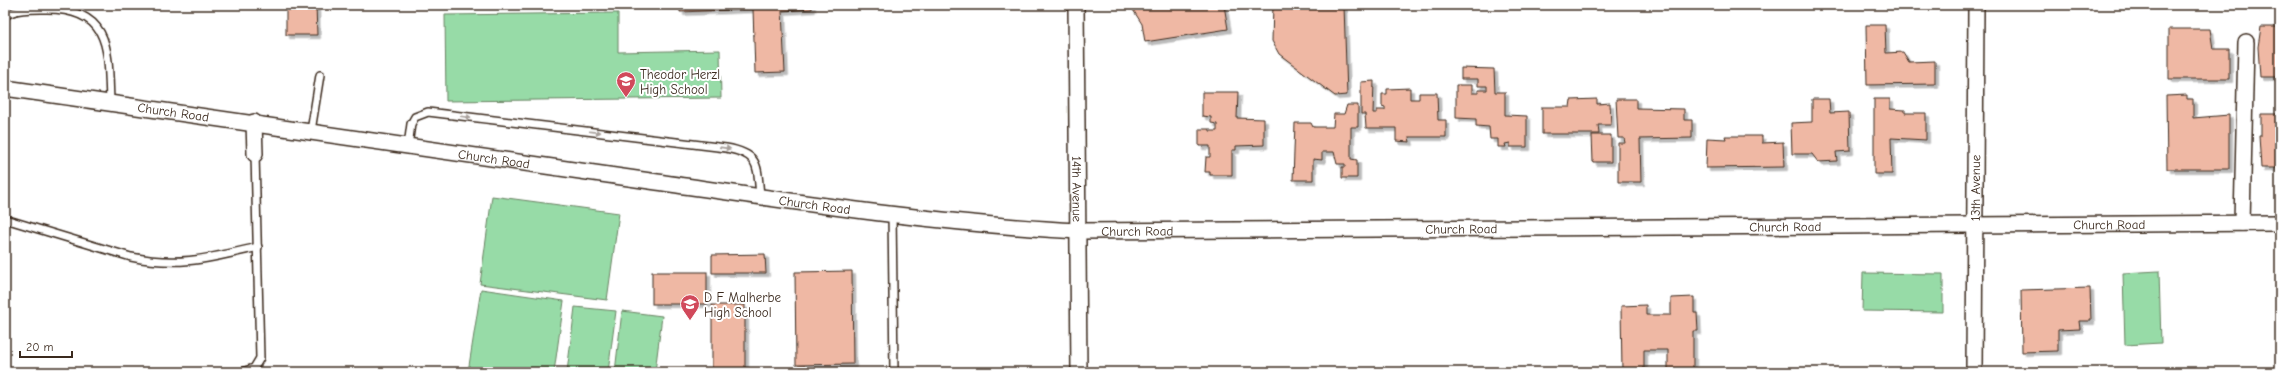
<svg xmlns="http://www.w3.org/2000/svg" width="2285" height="377" viewBox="0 0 2285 377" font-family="'Comic Neue',sans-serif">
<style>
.green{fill:#97dba7;stroke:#698262}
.building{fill:#efb8a4;stroke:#3b2a1e;filter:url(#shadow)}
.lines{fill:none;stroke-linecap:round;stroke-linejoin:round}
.service-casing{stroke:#3b2a1e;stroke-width:10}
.minor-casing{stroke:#3b2a1e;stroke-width:18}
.service{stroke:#fff;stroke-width:7}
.minor{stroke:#fff;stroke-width:15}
.oneway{fill:#a79f9a}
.labels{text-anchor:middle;stroke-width:4;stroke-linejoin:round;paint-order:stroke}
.poi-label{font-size:13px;fill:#3b2a1e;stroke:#fff;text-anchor:start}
.street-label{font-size:13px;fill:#3b2a1e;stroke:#fff}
</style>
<defs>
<filter id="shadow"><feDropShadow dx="3.5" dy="3.5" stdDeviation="0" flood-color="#0004"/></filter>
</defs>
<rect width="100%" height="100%" fill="#fff"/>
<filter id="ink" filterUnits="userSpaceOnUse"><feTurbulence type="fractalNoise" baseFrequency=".025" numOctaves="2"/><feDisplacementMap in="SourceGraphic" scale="8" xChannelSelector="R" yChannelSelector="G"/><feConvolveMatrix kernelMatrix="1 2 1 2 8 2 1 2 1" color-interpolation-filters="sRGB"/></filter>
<g filter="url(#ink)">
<g class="green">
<path d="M618 13V52L720 50 721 98 446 101 445 15Z"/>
<path d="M492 196 619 213 607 300 480 284Z"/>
<path d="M2159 271 2161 343 2125 345 2123 273Z"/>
<path d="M1863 273 1943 274V312L1862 311Z"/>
<path d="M481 289 564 301 554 372H468Z"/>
<path d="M575 307 616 311 608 372H567Z"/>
<path d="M622 311 662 316 655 372H615Z"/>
</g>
<g class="building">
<path d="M286 5H316L317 35H286Z"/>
<path d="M680 5H812V9L782 11 785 72 755 73 753 9 680 12Z"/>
<path d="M1130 5H1224L1228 29 1145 42 1142 24Z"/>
<path d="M1273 5 1344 6 1347 95 1335 96 1279 54 1272 41Z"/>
<path d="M1866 25H1885L1886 53 1903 52 1909 62 1935 61V84L1867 85Z"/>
<path d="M2261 27H2280V77H2260L2258 47Z"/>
<path d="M2169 29H2210L2213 49H2229V79H2169Z"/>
<path d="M1461 68 1494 69 1495 92H1505V115L1527 116V147H1510V143L1505 144 1506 147H1498V139H1490L1489 127 1476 126V119L1456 118V85H1472V93H1478V90H1487V86H1478V79H1461Z"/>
<path d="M1374 81 1373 113H1377V110H1385V107L1382 106V94H1387V89L1410 88V99H1419V93H1437L1438 120H1446V137H1409L1410 142 1396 141V128H1366L1365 114H1361V82Z"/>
<path d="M1202 92H1238L1237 118 1264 119V145L1236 146V150H1232V175H1210V172H1205L1206 157H1210V146H1199V129H1210V131H1217V124L1211 123V117L1202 116Z"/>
<path d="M2187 95V99H2193V118L2229 115V169H2167L2166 96Z"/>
<path d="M1597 99V104L1610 103 1611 125H1598L1599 134H1542V107H1570L1571 100Z"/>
<path d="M1616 99H1636V108L1684 109V120H1692V138L1640 139 1641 182H1618V143H1625L1624 138H1618Z"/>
<path d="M1812 99H1829L1830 113 1849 112 1850 151 1836 152 1837 161 1818 162 1812 154H1792L1791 123 1812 122Z"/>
<path d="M1874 99H1890V109L1905 110V113H1926V140L1891 138 1892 174H1874Z"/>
<path d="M1347 105H1358V127H1351V159L1357 160V178H1342V167H1345V164H1337L1334 152H1322V160L1313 159V180H1293L1295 123H1311L1313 127H1333L1334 114H1344Z"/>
<path d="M2261 114H2280V168H2261L2259 136H2261Z"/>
<path d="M1592 135H1611V162H1593Z"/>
<path d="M1725 136H1762V143L1783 142 1784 167 1706 168 1707 138 1726 139Z"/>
<path d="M765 254 766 273H712V255Z"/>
<path d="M852 271 853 364 796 365 795 272Z"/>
<rect x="652" y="272" width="55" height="32"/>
<path d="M2090 288 2091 321H2079L2080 329 2058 330V351L2022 352 2021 290Z"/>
<path d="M1694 297V313H1697L1698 331H1693V372H1668V350H1644V372H1622L1621 306 1646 305V315H1671V298Z"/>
<rect x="712" y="305" width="33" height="67"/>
</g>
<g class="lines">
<defs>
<g id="service">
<path d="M5 16C15 8 35 9 47 9 112 9 108 51 110 102"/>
<path d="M311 131 320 75"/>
<path d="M408 146 411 124 415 117 428 112 726 148C760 154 757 165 760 196"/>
<path d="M892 213 894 372"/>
<path d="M5 219 131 257C180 267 210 258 258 247"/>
<path d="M242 372 254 368 260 358 255 154"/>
</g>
<g id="minor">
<path id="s1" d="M1076 5 1079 372"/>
<path id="s2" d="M5 88C223 118 440 151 657 182 797 202 938 224 1079 231L2280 223"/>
<path d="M254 122 255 154"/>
<path d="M2242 223 2246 42"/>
<path id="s3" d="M1974 372 1976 5"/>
</g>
</defs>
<use href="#service" class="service-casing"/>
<use href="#minor" class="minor-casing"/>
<use href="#service" class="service"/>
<use href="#minor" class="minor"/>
</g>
<defs><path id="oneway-solid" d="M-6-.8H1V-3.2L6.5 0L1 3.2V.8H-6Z"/></defs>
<g class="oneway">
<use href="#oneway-solid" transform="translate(466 117) rotate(7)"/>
<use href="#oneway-solid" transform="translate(595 132) rotate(7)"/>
<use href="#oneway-solid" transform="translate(725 148) rotate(8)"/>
</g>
</g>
<defs>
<symbol id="school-pin" viewBox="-11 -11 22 30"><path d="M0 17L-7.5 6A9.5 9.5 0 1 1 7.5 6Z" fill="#d1495b" stroke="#fff"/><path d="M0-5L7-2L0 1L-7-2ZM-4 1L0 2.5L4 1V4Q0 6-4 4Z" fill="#fff"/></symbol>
</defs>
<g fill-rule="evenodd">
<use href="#school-pin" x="615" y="70" width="22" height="30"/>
<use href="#school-pin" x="679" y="293" width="22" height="30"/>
</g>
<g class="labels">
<g class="poi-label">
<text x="640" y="79">Theodor Herzl<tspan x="640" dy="15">High School</tspan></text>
<text x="704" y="302">D F Malherbe<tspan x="704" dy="15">High School</tspan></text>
</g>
<g class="street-label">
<text dy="5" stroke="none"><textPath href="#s2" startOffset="170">Church Road</textPath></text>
<text dy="5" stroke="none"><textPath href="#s2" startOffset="494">Church Road</textPath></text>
<text dy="5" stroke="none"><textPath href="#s1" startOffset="184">14th Avenue</textPath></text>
<text dy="5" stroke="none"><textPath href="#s3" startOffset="184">13th Avenue</textPath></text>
<text dy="5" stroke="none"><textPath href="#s2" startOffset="818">Church Road</textPath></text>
<text dy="5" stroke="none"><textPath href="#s2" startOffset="2114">Church Road</textPath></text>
<text dy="5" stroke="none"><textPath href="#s2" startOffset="1790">Church Road</textPath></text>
<text dy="5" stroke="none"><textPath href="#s2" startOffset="1466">Church Road</textPath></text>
<text dy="5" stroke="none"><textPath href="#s2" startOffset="1142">Church Road</textPath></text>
</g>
</g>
<rect width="2285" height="377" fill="none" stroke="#fff" stroke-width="20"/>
<rect x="10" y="10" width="2265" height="357" fill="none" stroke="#3b2a1e" stroke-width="1.5" filter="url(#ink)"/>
<path d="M20 351v6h52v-6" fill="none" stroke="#3b2a1e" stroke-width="2"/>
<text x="26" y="351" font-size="12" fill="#3b2a1e" stroke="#ffffff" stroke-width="3" paint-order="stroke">20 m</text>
</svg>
